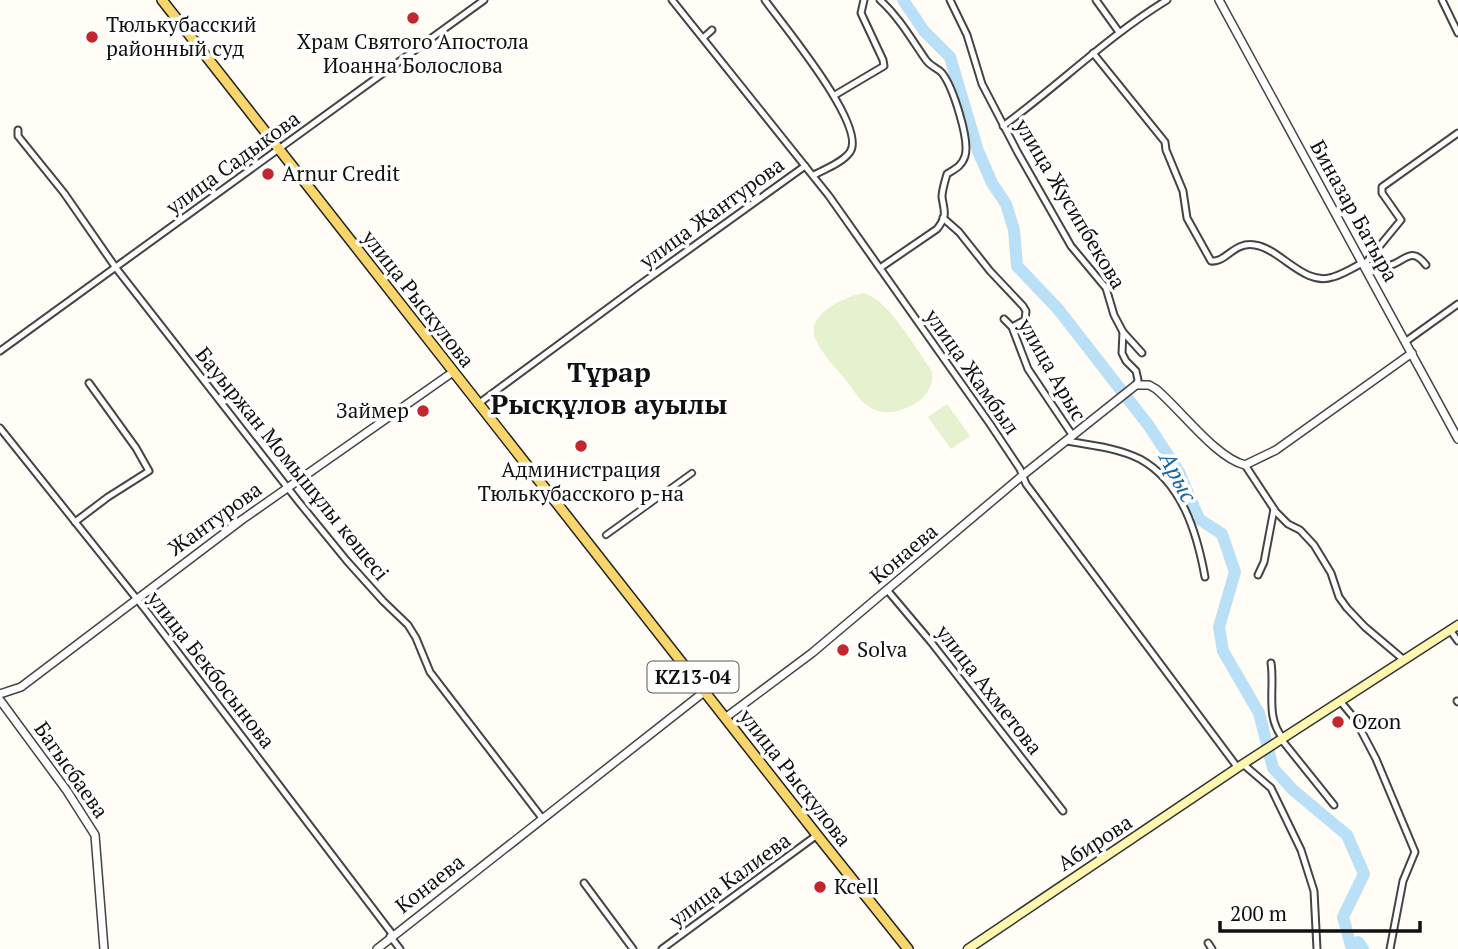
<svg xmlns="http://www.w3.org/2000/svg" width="1458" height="949" viewBox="0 0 1458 949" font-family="'PT Serif',serif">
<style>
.pitch{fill:#e6f2cf}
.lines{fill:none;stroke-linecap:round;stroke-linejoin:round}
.river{stroke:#b9e0f7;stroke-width:12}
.pedestrian-casing{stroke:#444;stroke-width:8}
.minor-casing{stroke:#444;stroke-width:9}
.tertiary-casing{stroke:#444;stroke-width:10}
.secondary-casing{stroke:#333;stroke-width:11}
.primary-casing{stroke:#222;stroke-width:12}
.pedestrian{stroke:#fff;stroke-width:4.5}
.minor{stroke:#fff;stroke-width:5}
.tertiary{stroke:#fff;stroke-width:7}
.secondary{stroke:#fff6b0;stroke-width:8}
.primary{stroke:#f9d66b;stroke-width:9}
.poi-dot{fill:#c4262e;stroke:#fff;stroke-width:2.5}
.labels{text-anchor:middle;stroke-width:7;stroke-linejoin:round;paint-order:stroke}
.shield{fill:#fff;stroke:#585858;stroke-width:2}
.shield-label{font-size:19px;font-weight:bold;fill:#111}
.poi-label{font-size:21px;fill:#111;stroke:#fff;text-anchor:start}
.street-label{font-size:21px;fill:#111;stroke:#fff}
.water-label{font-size:23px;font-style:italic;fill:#1768a6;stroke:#fff}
.district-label{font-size:28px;font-weight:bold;fill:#111;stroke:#fff}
</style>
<rect width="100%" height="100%" fill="#fffdf5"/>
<g class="pitch">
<path d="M863 293C888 298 917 351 932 371 934 383 929 392 920 400 909 409 889 416 875 410 862 405 853 389 845 379 835 367 822 354 816 340 804 315 844 297 863 293Z"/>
<path d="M947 404 970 436 951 449 928 417Z"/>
</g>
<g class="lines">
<path class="river" d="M903 0 924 31 950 57 978 151 992 183 1006 204 1014 230 1017 266 1058 309 1149 426 1179 472 1199 519 1222 534 1235 572 1219 627 1223 651 1259 713 1273 768 1293 790 1347 835 1364 874 1343 917 1351 946 1358 942 1363 949"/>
<defs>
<path id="pedestrian" d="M606 535 692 473"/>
<g id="minor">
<path d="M672 0 829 196 990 424 1020 469 1026 484 1238 768"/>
<path d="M765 0C781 23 868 126 850 152 842 163 825 169 814 175"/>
<path d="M880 0C899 17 912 40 926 60 931 67 938 68 942 73 953 87 970 140 965 156 962 166 955 169 947 174 945 181 942 190 942 197 944 211 948 215 937 229L880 268"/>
<path d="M950 0 967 35 982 84 1018 153 1071 246 1106 288 1114 315 1123 332 1122 353 1126 361 1136 371 1138 380 1136 385"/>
<path d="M1096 0 1119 32"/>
<path d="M1442 0 1458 33"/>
<path d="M703 38 712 30"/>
<path d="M1093 53 1165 142 1166 150 1183 191 1187 218 1211 261C1226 263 1234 241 1255 245 1281 249 1304 287 1333 277 1343 274 1353 268 1362 263"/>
<path d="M835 95 884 66 883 60 861 13 864 0"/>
<path d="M1003 126C1059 85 1108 36 1167 0"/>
<path d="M18 130V136L64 193 116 268 298 501 347 561 383 601 408 625 416 638 430 672 542 818"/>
<path d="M943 218 959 232 990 271 1023 306 1026 311 1025 320 1012 327"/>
<path d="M1364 265 1401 220 1382 193V187L1458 133"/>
<path d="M1364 265C1371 266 1379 268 1387 266 1404 264 1410 244 1426 265"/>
<path d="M1004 319 1012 327 1028 369 1073 436"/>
<path d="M1123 332 1142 353"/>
<path d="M1405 342 1458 304"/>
<path d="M0 351 484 0"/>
<path d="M478 404 638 286 805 166"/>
<path d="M0 428 148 613 393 935"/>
<path d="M1067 441C1091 445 1118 448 1140 459 1182 482 1197 533 1205 577"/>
<path d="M1245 465 1276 512 1288 524 1300 530 1314 545 1331 573 1339 597 1347 608 1365 627 1404 660"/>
<path d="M75 522 108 497 149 471 136 448 89 383"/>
<path d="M1258 575 1264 562 1274 509"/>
<path d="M888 591 931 642 1063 811"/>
<path d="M1450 630 1458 641"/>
<path d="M1271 663C1275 688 1265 718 1283 738"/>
<path d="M1340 701 1355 719 1376 759 1415 852 1403 881 1390 949"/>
<path d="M1457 701 1458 702"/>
<path d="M1281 739 1334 805"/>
<path d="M1243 764 1271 788 1301 850 1314 891 1317 949"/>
<path d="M584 883 633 949"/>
<path d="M390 936 400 949"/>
<path d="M1208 943 1212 949"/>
<path d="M662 949 817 835"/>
</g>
<g id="tertiary">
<path d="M1219 0 1458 439"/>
<path d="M0 694 21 687 243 519 453 372"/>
<path d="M0 700 67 791 95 835 104 949"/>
<path d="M725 718 812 653 1023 475 1136 385H1149L1156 389C1181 410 1216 458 1245 465L1276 450 1412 353"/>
<path d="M377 949 704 692"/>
</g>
<path id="secondary" d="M968 949 1243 764 1458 625"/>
<path id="primary" d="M162 0 817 835 908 949"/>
</defs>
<use href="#pedestrian" class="pedestrian-casing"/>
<use href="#minor" class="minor-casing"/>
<use href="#tertiary" class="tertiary-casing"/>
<use href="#secondary" class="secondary-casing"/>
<use href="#primary" class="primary-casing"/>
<use href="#pedestrian" class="pedestrian"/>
<use href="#minor" class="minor"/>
<use href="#tertiary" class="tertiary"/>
<use href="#secondary" class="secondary"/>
<use href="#primary" class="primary"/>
</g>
<g class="poi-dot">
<circle cx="413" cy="18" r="7"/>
<circle cx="92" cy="37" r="7"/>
<circle cx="268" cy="174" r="7"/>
<circle cx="423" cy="411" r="7"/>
<circle cx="581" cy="446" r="7"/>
<circle cx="843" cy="650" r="7"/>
<circle cx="1338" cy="722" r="7"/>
<circle cx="820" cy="887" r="7"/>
</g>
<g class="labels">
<rect class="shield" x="647.5" y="661.5" width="91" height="31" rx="5"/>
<g class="shield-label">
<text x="693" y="684">KZ13-04</text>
</g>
<g class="poi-label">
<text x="106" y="32">Тюлькубасский<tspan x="106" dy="24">районный суд</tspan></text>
<text x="413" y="49" text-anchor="middle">Храм Святого Апостола<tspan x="413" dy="24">Иоанна Болослова</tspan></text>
<text x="282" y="181">Arnur Credit</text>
<text x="409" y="418" text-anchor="end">Займер</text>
<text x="581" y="477" text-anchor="middle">Администрация<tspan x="581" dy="24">Тюлькубасского р-на</tspan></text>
<text x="857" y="657">Solva</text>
<text x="1352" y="729">Ozon</text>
<text x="834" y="894">Kcell</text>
</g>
<g class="street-label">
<text transform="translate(233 163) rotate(-36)" y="7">улица Садыкова</text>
<text transform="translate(1070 204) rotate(59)" y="7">улица Жусипбекова</text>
<text transform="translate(1354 211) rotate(61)" y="7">Биназар Батыра</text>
<text transform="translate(712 213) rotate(-36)" y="7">улица Жантурова</text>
<text transform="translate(418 299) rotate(52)" y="7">улица Рыскулова</text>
<text transform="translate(1052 370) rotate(60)" y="7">улица Арыс</text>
<text transform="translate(972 372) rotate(55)" y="7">улица Жамбыл</text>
<text transform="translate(292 464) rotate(51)" y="7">Бауыржан Момышұлы көшесі</text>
<text transform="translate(215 519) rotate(-36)" y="7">Жантурова</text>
<text transform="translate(904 554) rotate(-40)" y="7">Конаева</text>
<text transform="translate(211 670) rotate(52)" y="7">улица Бекбосынова</text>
<text transform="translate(989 690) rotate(52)" y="7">улица Ахметова</text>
<text transform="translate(71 770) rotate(55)" y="7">Багысбаева</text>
<text transform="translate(795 778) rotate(52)" y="7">улица Рыскулова</text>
<text transform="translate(1095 843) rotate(-33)" y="7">Абирова</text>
<text transform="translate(730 880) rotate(-36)" y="7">улица Калиева</text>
<text transform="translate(430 884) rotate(-38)" y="7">Конаева</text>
</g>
<g class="water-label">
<text transform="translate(1178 477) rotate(62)" y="8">Арыс</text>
</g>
<g class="district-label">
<text x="609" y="382">Тұрар<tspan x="609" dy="32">Рысқұлов ауылы</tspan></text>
</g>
</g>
<path d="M1220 921v10h200v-10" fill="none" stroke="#111111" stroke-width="3.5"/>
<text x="1230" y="921" font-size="21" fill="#111111" stroke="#ffffff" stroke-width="5" paint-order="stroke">200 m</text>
</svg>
